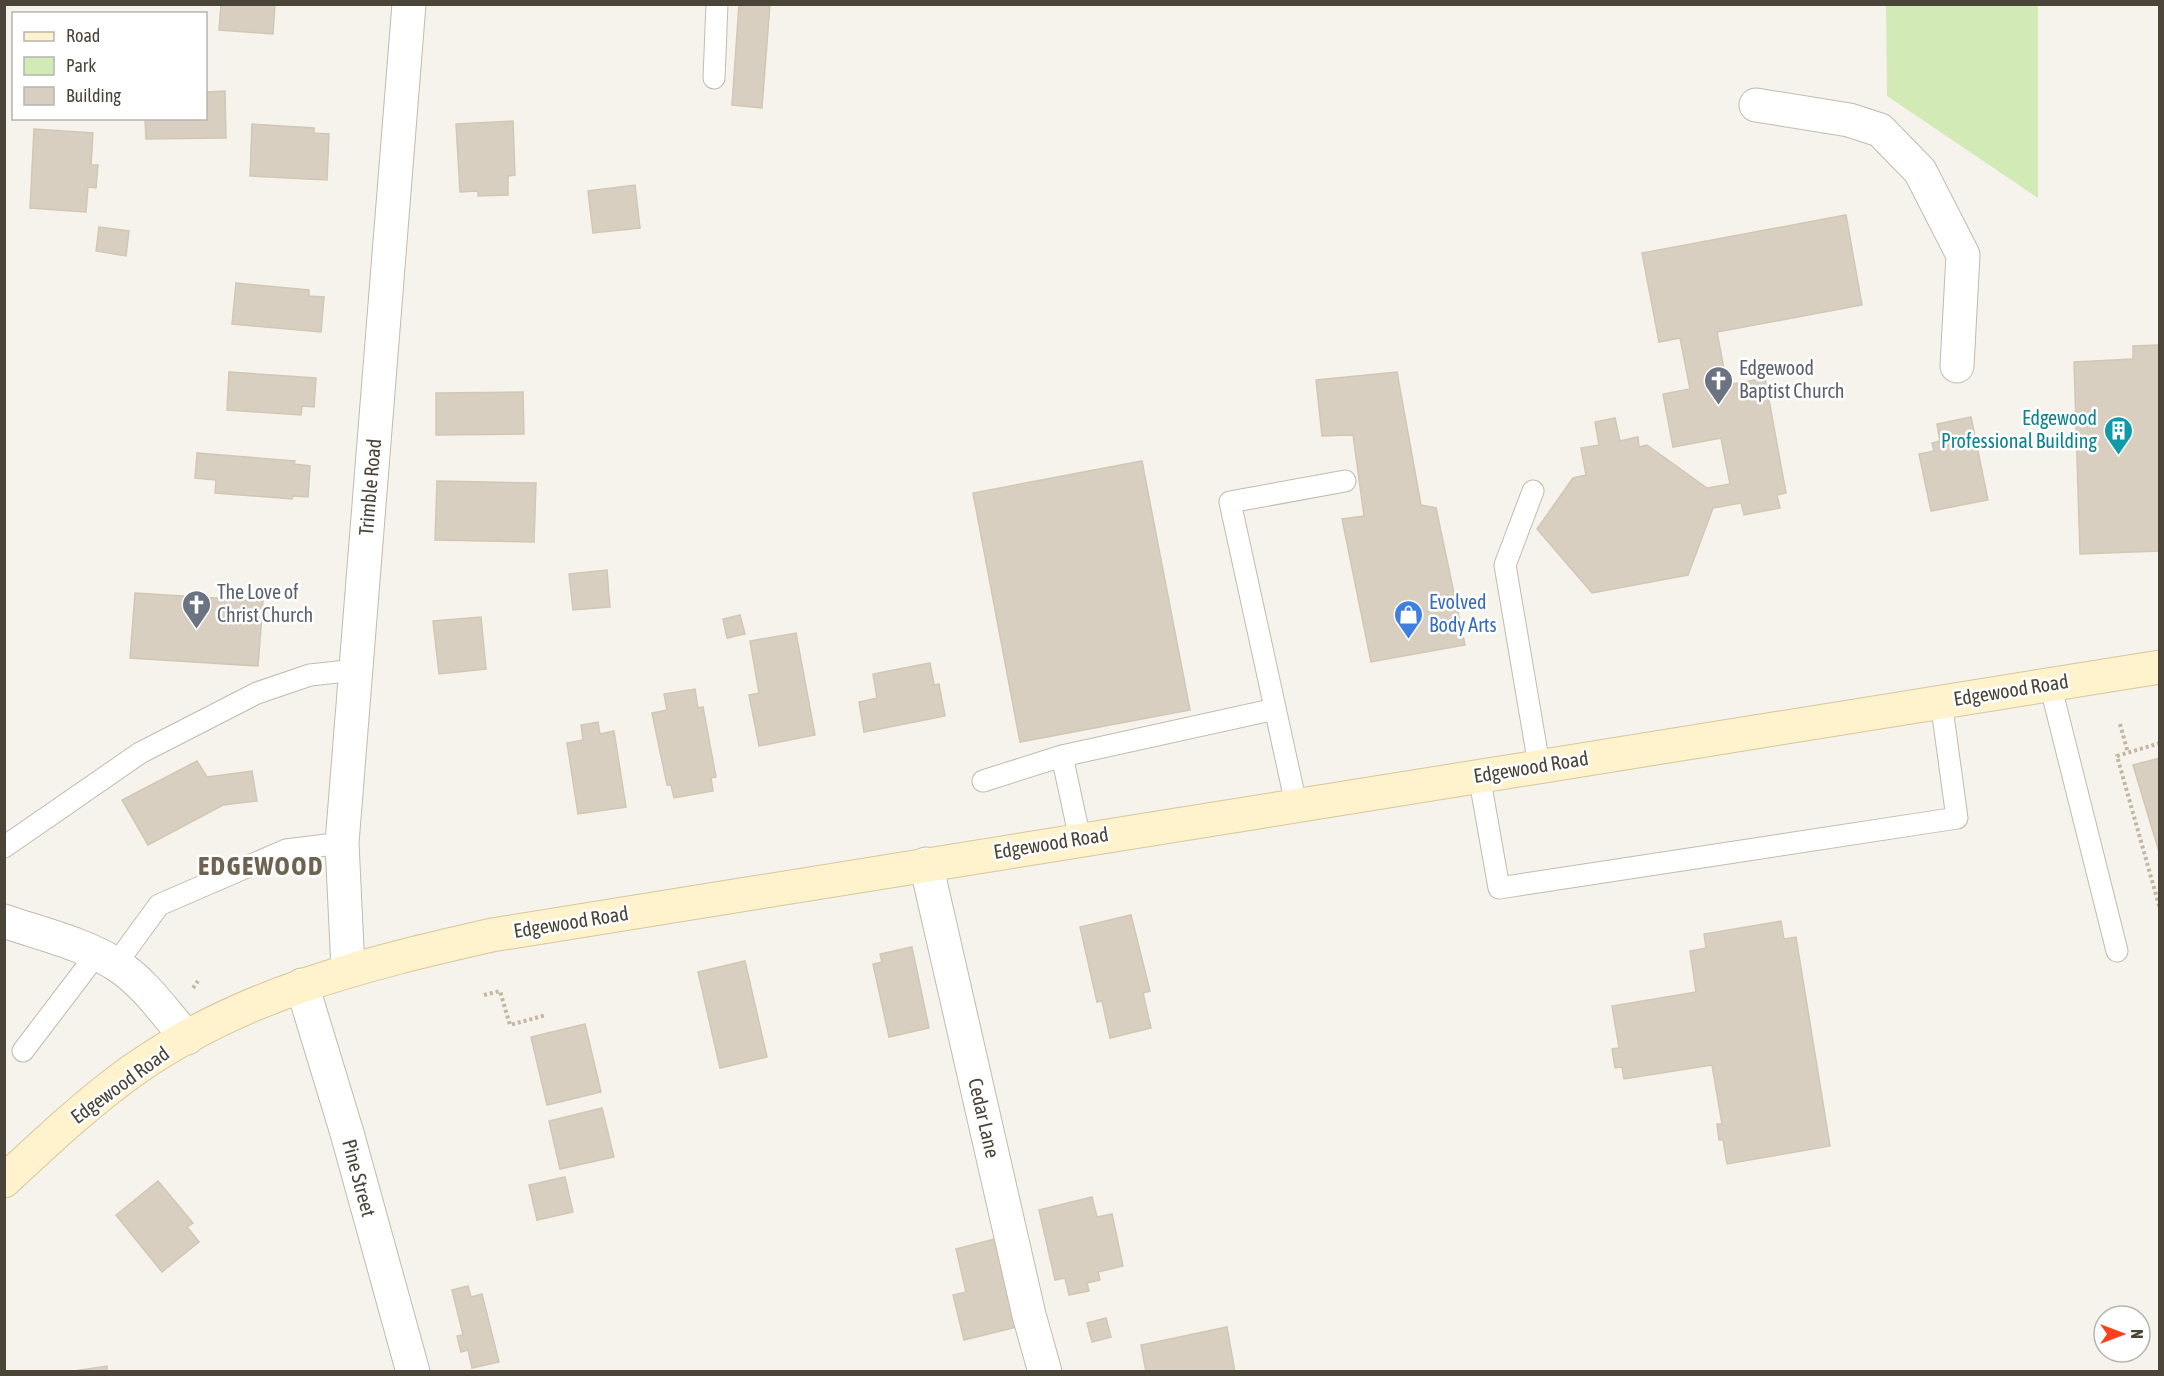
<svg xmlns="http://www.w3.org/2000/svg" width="2164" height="1376" viewBox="0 0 2164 1376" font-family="'Asap Condensed',sans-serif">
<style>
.green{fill:#d2eab5}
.building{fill:#d8cfc1;stroke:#d3c7b4;stroke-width:1.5}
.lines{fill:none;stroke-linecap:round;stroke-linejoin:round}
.service-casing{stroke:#c2bbae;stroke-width:23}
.minor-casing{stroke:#c2bbae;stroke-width:35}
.secondary-casing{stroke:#d6c79b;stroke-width:35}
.path{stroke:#c4b79f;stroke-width:4;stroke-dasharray:3 3;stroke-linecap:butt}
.service{stroke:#fff;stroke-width:21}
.minor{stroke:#fff;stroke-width:33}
.secondary{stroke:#fff3cd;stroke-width:33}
.labels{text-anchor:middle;stroke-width:5;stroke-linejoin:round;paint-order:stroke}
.worship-label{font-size:20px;fill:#5b616d;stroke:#fff;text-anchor:start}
.culture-label{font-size:20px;fill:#0d838f;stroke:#fff;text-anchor:end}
.street-label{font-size:20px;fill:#4b4439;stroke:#fff}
.shop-label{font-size:20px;fill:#366cbe;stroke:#fff;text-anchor:start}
.district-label{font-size:26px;font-weight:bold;letter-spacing:1.5px;fill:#6e6250;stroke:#fff}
</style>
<rect width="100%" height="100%" fill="#f6f3ec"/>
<path class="green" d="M1886 5H2038V198L1887 96Z"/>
<g class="building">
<path d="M221 4H275L273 34 219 30Z"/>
<path d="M739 4H770L762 108 732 105Z"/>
<path d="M225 91 226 138 146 139 145 118H206V92Z"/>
<path d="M513 121 515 175 508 176V195L478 196V191L460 192 456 124Z"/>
<path d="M252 124 314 128V133L329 134 327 180 250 176Z"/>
<path d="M34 129 93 133 91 165H98L96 188 88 187 86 212 30 208Z"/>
<path d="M635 185 640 228 593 233 588 191Z"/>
<path d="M1846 215 1862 305 1717 332 1727 385 1765 378 1786 493 1777 495 1780 508 1744 515 1741 503 1713 508 1688 575 1592 593 1537 529 1573 478 1586 475 1581 448 1599 445 1595 422 1615 418 1620 441 1638 437 1639 447 1647 445 1707 488 1730 484 1721 438 1673 447 1663 394 1690 389 1680 338 1659 342 1642 253Z"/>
<path d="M99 227 129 231 126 256 96 251Z"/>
<path d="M236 283 309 290V296L324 297 321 332 232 324Z"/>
<path d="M2160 345V551L2080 554 2074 362 2133 359V346Z"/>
<path d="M229 372 316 378 314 407 302 406 301 415 227 410Z"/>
<path d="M1397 372 1421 505 1436 508 1465 645 1371 662 1342 519 1364 516 1353 435 1322 436 1316 380Z"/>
<path d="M523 392 524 434 436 435V393Z"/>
<path d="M1971 417 1988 500 1931 511 1919 454 1934 451 1932 443 1940 441 1937 424Z"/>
<path d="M197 453 295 461 294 464 310 466 308 497 293 496 292 499 215 493 216 480 195 478Z"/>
<path d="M1142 461 1190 710 1020 742 973 493Z"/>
<path d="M437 481 536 483 534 542 435 540Z"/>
<path d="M607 570 610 607 573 610 569 574Z"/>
<path d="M135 593 263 601 258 666 130 658Z"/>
<path d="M740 615 745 634 727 638 723 619Z"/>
<path d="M481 617 486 669 439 674 433 621Z"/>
<path d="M796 633 815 735 759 746 749 695 759 693 750 641Z"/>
<path d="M930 663 934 685 939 684 945 716 864 732 859 702 877 698 873 674Z"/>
<path d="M695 689 698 708 703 707 716 777 711 778 713 791 674 798 671 785H667L652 713 667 710 664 694Z"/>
<path d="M598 722 600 734 614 731 626 807 578 814 567 743 583 740 581 725Z"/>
<path d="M2160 758V855L2133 765Z"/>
<path d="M197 761 207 777 252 771 257 801 223 805 148 845 122 800Z"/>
<path d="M1131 915 1150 991 1143 993 1151 1028 1110 1038 1102 1001 1097 1002 1080 927Z"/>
<path d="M1781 921 1784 939 1796 937 1830 1146 1727 1164 1723 1140H1719L1717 1124H1722L1712 1065 1624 1079 1622 1067 1615 1068 1612 1049 1619 1048 1612 1006 1696 992 1690 951 1706 948 1704 934Z"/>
<path d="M912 947 929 1028 889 1037 873 964 882 962 880 954Z"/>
<path d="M745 961 767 1057 720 1068 698 972Z"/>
<path d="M585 1024 601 1092 547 1105 531 1037Z"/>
<path d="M602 1108 614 1157 560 1169 549 1121Z"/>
<path d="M565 1177 573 1212 537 1220 529 1185Z"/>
<path d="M158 1181 193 1223 187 1227 199 1242 162 1272 116 1215Z"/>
<path d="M1092 1197 1097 1217 1112 1214 1123 1266 1098 1272 1100 1280 1087 1283 1089 1291 1069 1295 1065 1278 1055 1280 1039 1210Z"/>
<path d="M995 1239 1017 1327 964 1340 953 1295 966 1292 956 1249Z"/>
<path d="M468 1286 471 1297 482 1294 499 1362 472 1368 468 1350 461 1352 457 1336 463 1335 452 1290Z"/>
<path d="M1106 1318 1111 1337 1092 1342 1087 1323Z"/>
<path d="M1227 1327 1235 1372H1146L1141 1345Z"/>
<path d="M107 1366V1372H67Z"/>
</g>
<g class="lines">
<defs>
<g id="service">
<path d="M714 78 717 4"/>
<path d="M1533 491 1505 565 1539 765"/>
<path d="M2050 684 2117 951"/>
<path d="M1479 775 1499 888 1957 818 1941 701"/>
<path d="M983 781 1062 756"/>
<path d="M1296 804 1230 502 1345 481"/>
<path d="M1080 839 1062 756 1275 709"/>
<path d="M4 847 140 753 257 693 310 675 356 670"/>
<path d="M116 964 159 905 286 850 342 843"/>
<path d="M23 1051 96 955"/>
</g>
<g id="minor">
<path d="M1756 105 1849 120 1880 130 1920 171 1963 255 1957 366"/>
<path d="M926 864 1029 1315 1045 1372"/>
<path d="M4 921C41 934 85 944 117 965 145 983 165 1013 187 1038"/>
<path d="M348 969 342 843 409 4"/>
<path d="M302 985 347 1133 413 1372"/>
</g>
<path id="secondary" d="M4 1181C45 1143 86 1104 132 1071 241 994 364 964 492 935L2160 667"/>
</defs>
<use href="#service" class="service-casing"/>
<use href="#minor" class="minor-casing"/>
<use href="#secondary" class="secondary-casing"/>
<g class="path">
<path d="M2120 724 2128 753"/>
<path d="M2160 743 2117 756 2160 909"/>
<path d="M193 988 198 981"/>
<path d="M484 995 500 991 510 1025 546 1015"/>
</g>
<use href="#service" class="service"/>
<use href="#minor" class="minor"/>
<use href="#secondary" class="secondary"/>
</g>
<defs>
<symbol id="church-pin" viewBox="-11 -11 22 30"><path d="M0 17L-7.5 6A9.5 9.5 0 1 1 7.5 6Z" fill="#6b7280" stroke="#fff"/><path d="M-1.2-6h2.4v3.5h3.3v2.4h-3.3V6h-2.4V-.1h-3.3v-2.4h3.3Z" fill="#fff"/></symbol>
<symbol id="building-pin" viewBox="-11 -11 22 30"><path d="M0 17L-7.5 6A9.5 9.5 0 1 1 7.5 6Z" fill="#0f9aa8" stroke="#fff"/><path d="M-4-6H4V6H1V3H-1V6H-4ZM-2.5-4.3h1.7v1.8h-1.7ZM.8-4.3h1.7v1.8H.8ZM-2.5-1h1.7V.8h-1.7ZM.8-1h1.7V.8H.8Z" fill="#fff"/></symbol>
<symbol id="shop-pin" viewBox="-11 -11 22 30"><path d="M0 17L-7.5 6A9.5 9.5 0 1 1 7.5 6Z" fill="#3f7fe0" stroke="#fff"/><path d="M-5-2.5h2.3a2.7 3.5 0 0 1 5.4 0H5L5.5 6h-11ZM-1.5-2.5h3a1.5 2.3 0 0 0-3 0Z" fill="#fff"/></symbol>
</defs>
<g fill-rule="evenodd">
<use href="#church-pin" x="1702" y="364" width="33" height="45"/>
<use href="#building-pin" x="2102" y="414" width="33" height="45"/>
<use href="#church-pin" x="180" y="588" width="33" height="45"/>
<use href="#shop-pin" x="1392" y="598" width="33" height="45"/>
</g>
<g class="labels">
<g class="worship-label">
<text x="1739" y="375">Edgewood<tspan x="1739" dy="23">Baptist Church</tspan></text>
<text x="217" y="599">The Love of<tspan x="217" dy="23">Christ Church</tspan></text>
</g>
<g class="culture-label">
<text x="2097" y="425">Edgewood<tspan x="2097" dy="23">Professional Building</tspan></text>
</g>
<g class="street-label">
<text transform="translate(370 487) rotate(-85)" y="7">Trimble Road</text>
<text transform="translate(2011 690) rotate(-9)" y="7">Edgewood Road</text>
<text transform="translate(1531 767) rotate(-9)" y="7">Edgewood Road</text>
<text transform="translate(1051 843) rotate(-9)" y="7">Edgewood Road</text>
<text transform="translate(571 922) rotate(-9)" y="7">Edgewood Road</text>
<text transform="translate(120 1085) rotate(-36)" y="7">Edgewood Road</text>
<text transform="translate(984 1118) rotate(77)" y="7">Cedar Lane</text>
<text transform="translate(359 1178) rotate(75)" y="7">Pine Street</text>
</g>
<g class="shop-label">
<text x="1429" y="609">Evolved<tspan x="1429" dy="23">Body Arts</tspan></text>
</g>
<g class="district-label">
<text x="261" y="875">EDGEWOOD</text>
</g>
</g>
<rect width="2164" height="1376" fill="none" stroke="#4b4439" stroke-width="12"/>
<rect x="12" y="12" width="195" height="108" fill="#ffffff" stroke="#b7b4b0" stroke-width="1.5"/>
<rect x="24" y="32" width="30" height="9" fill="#fff3cd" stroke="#b7b4b0" stroke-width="1.5"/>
<text x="66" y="42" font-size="18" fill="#4b4439">Road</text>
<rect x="24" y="57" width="30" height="18" fill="#d2eab5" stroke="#b7b4b0" stroke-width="1.5"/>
<text x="66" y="72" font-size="18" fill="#4b4439">Park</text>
<rect x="24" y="87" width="30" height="18" fill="#d8cfc1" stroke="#b7b4b0" stroke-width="1.5"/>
<text x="66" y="102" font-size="18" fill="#4b4439">Building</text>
<g transform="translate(2122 1334) rotate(90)"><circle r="28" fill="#ffffff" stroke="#b7b4b0" stroke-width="1.5"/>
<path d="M0-4.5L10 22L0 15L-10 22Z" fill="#fc3f1d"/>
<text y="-9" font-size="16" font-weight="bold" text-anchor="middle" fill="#4b4439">N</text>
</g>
</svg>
